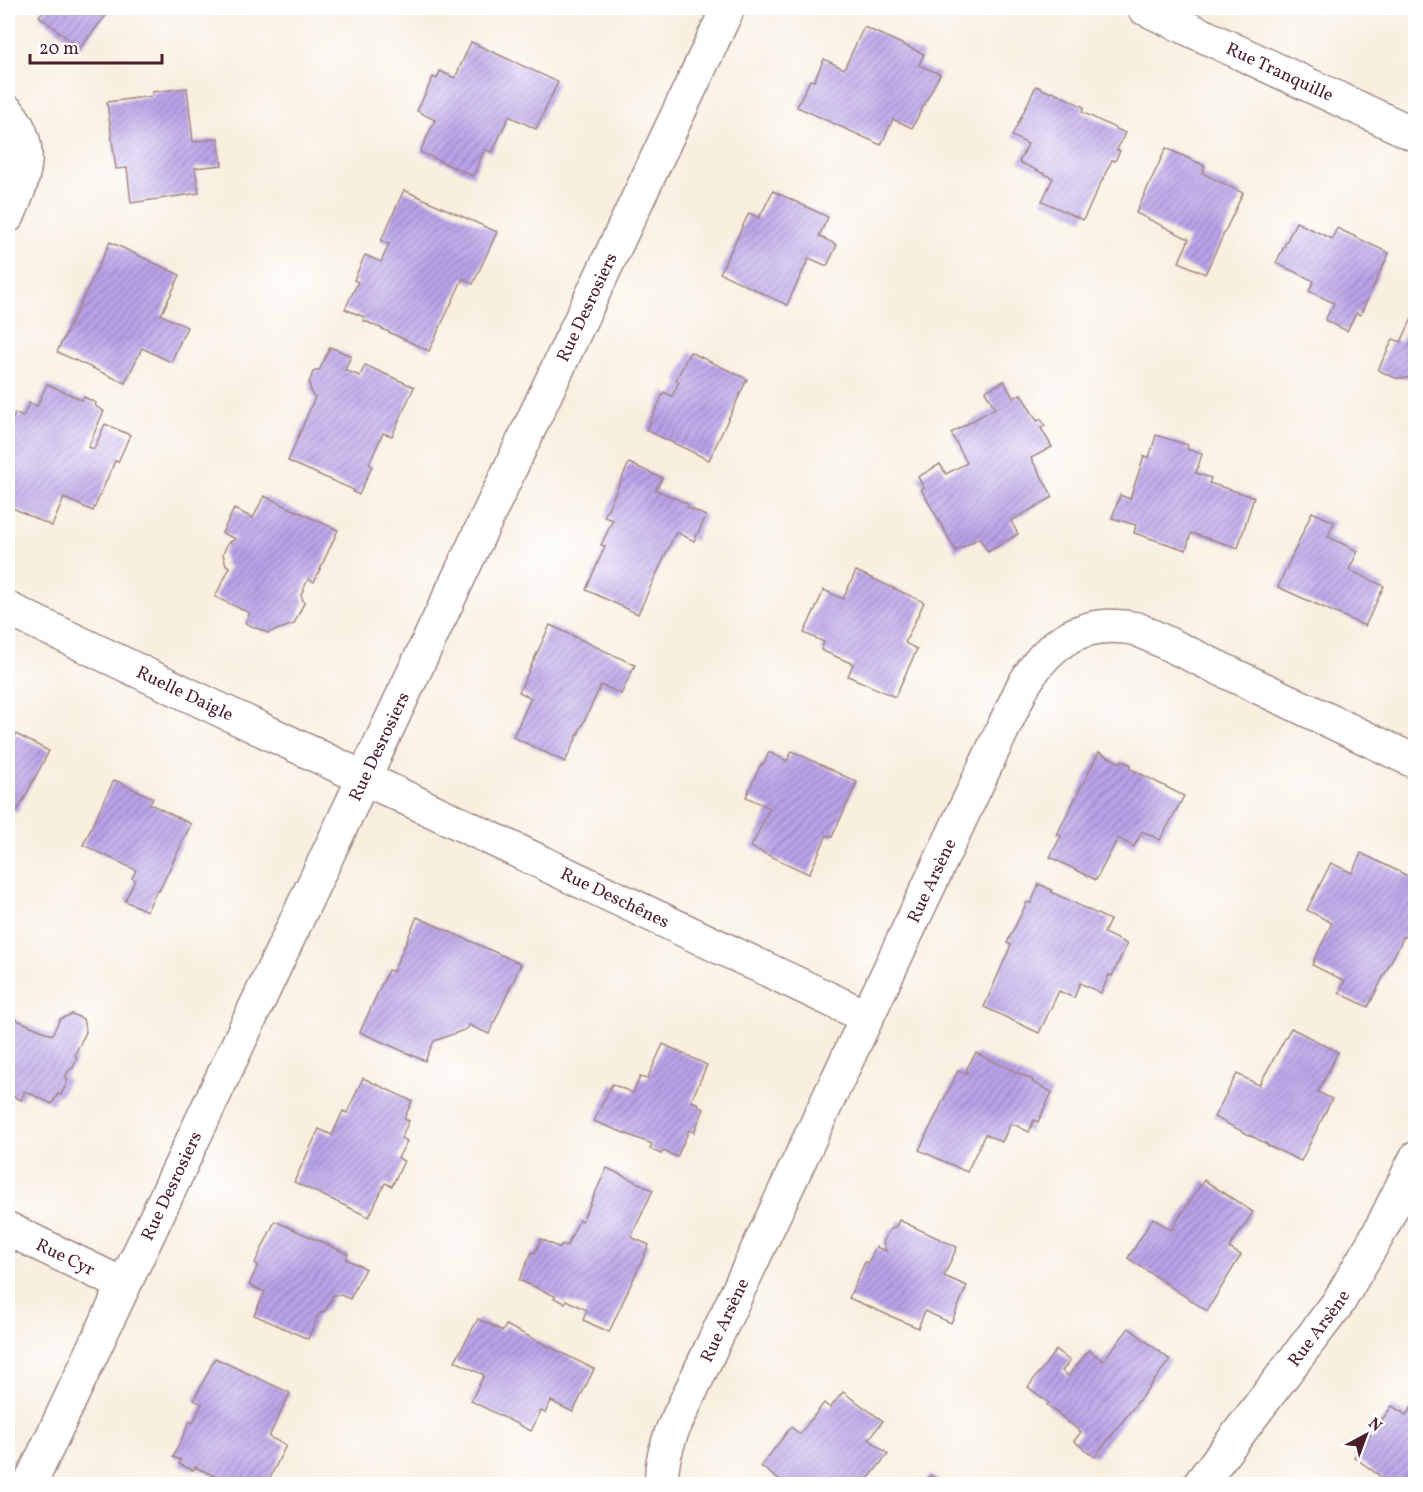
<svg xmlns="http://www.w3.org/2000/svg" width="1423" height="1492" viewBox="0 0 1423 1492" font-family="Vollkorn,serif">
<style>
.building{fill:url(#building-hatch)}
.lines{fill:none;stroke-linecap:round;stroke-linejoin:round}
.street-casing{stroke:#a18785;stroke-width:36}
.street{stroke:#fff;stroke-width:33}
.labels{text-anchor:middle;stroke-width:4.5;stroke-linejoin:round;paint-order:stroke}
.street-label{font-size:18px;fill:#4a1f2b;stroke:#fff}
</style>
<defs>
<pattern id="building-hatch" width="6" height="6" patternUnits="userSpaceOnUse" patternTransform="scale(1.5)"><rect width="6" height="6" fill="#b9a3e8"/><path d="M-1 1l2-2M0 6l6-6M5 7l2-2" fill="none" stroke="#9884bc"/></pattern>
</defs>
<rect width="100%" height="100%" fill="#fff"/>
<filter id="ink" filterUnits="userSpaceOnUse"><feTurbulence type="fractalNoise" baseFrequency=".0167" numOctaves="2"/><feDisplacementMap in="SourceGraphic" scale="12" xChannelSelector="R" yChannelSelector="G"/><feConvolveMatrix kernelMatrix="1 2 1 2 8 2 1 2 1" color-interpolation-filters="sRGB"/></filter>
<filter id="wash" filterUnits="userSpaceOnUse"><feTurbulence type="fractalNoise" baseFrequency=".008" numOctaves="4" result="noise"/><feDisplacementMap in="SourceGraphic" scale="24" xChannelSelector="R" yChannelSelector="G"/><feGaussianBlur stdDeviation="1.35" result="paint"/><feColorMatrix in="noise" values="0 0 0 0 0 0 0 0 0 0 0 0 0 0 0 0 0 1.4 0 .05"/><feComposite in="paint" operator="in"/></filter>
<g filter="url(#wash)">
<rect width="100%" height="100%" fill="#f8efdf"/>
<g id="blocks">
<g class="building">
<path d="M46 8H112L80 48 39 16Z"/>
<path d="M864 27 924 54 919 65 940 74 912 128 893 119 881 145 797 107 810 80 814 81 824 59 844 69Z"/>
<path d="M471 42 558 82 536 129 509 116 492 153 485 149 473 176 420 152 435 120 417 111 433 77 437 79 440 71 455 78Z"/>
<path d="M1036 86 1051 93 1052 91 1084 107 1082 112 1125 133 1117 150 1120 151 1115 161 1112 160 1083 220 1042 201 1053 178 1019 162 1028 144 1012 136Z"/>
<path d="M187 88 193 142 218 138 222 165 195 168 199 193 131 203 127 168 116 169 107 102 153 96 152 92Z"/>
<path d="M1166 148 1205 166 1202 173 1243 193 1205 274 1179 262 1189 239 1136 213Z"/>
<path d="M404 190 497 232 473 284 463 278 429 351 363 320 364 317 345 309 358 282 354 280 365 255 381 262 389 244 381 241Z"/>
<path d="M773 191 828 217 819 236 837 245 827 266 809 258 787 305 720 273 749 213 759 218Z"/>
<path d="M1296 222 1332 239 1337 228 1389 253 1360 315 1356 313 1347 331 1325 320 1334 303 1309 291 1314 281 1276 263Z"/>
<path d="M110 242 180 275 161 315 187 327 171 362 142 348 125 383 57 352Z"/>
<path d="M1416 310V382L1410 378H1395L1378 370 1393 339 1401 342Z"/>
<path d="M330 347 351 356 345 370 360 376 365 365 414 387 392 436 383 433 369 464 372 466 359 495 353 492 354 490 288 461 315 397 312 395 309 383 313 372 320 369Z"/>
<path d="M690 352 747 379 709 460 646 430 664 392 672 396 679 382 676 380Z"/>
<path d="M1004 381 1013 398 1021 394 1037 421 1041 419 1045 426 1041 428 1052 447 1031 458 1053 497 1011 521 1018 534 988 552 979 538 956 551 921 489 924 488 918 477 940 464 946 474 967 463 951 433 995 408 985 391Z"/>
<path d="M47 384 82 400 84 397 96 403 95 406 104 411 88 447 94 449 105 424 130 435 118 462 115 461 93 511 64 498 52 526 8 506V455L12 446 8 444V430L15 413 23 417 29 403 37 406Z"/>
<path d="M1156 435 1188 445 1187 449 1202 454 1196 473 1211 478 1209 483 1254 497 1238 548 1191 533 1186 550 1134 533 1136 525 1112 518 1120 495 1130 499 1144 456 1149 458Z"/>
<path d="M629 463 662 478 656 490 688 504 687 507 706 516 694 541 676 532 638 614 586 590 605 546 601 545 613 520 604 517Z"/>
<path d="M264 496 338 530 314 582 308 579 301 595 304 603 294 624 268 633 245 623 250 613 215 597 230 567 226 565 223 554 228 543 236 539 222 533 234 509 253 518Z"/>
<path d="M1312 512 1334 522 1328 537 1358 551 1349 570 1384 586 1365 626 1278 587Z"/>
<path d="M856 571 924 602 905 643 917 649 895 697 848 676 853 664 821 650 824 642 804 633 824 590 843 599Z"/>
<path d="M550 625 635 665 621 694 601 685 565 762 513 737 531 698 519 692Z"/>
<path d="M8 730 49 751 17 812 8 807Z"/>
<path d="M792 751 857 782 832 837 827 835 809 874 751 847 770 808 746 797 761 764 763 765 769 752 787 761Z"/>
<path d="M1099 752 1120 763 1122 760 1131 765 1129 768 1184 796 1160 840 1142 831 1134 847 1118 838 1096 880 1050 857 1061 836 1057 834Z"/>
<path d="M114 780 153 798 150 804 191 824 159 891 157 890 147 911 125 901 135 880 132 878 136 870 83 845Z"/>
<path d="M1361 853 1416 880V926L1409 939 1404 936 1368 1007 1339 993 1345 981 1312 965 1332 923 1307 910 1331 863 1352 873Z"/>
<path d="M1039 884 1052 890 1051 892 1110 920 1104 933 1127 944 1112 976 1109 975 1101 993 1080 983 1074 998 1059 991 1039 1033 984 1007 1011 945 1007 943 1027 902 1031 903Z"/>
<path d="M417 917 521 964 489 1034 469 1025 467 1029 434 1041 425 1061 360 1032 388 970 393 972Z"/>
<path d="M72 1014 83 1019 86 1032 75 1054 77 1059 73 1068 69 1070 65 1078 68 1080 61 1095 58 1094 52 1104 25 1091 21 1100 8 1094V1016L52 1035 60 1019Z"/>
<path d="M1291 1028 1338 1052 1318 1092 1332 1099 1301 1161 1267 1145V1144L1214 1117 1237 1074 1259 1085Z"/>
<path d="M663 1044 707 1065 691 1101 699 1104 698 1107 704 1109 694 1132 689 1130 677 1157 663 1151 661 1154 650 1149 652 1144 594 1121 612 1084 633 1093 640 1077 647 1079Z"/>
<path d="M976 1053 1033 1080 1032 1082 1052 1092 1038 1122 1034 1120 1029 1132 1011 1123 1002 1142 985 1134 967 1172 919 1150 958 1071 967 1074V1068Z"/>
<path d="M363 1078 412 1101 404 1119 409 1121 401 1138 407 1141 398 1158 404 1161 392 1186 385 1183 369 1217 294 1182 319 1129 332 1135 343 1111 347 1113Z"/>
<path d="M607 1168 653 1190 631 1237 649 1245 609 1332 583 1320 587 1310 566 1300 565 1303 554 1298 555 1296 519 1280 532 1252 535 1253 541 1239 560 1248 562 1244 567 1246 579 1220 582 1221Z"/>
<path d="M1204 1180 1253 1212 1229 1248 1241 1255 1207 1311 1128 1258 1153 1218 1171 1230Z"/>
<path d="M899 1220 957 1247 944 1276 967 1286 951 1323 925 1311 918 1328 849 1298 865 1262 868 1263 876 1247 886 1251 883 1243 889 1230 896 1227Z"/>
<path d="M275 1221 348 1254 346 1259 365 1268 350 1299 341 1295H333L326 1310 319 1314 308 1339 254 1315 265 1292 249 1285 258 1265 255 1263Z"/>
<path d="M478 1319 503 1331 506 1325 594 1369 573 1412 551 1401 545 1413 541 1411 531 1431 471 1401 484 1375 455 1361Z"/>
<path d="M1129 1328 1170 1360 1095 1457 1074 1441 1081 1432 1047 1405 1049 1403 1028 1387 1056 1350 1070 1361 1062 1371 1068 1376 1089 1350 1103 1361Z"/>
<path d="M215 1358 290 1393 269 1437 286 1445 267 1484H232L195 1467 193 1470 179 1464 181 1460 173 1457 190 1421 193 1423 202 1404 194 1400Z"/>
<path d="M843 1392 883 1421 869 1439 888 1454 864 1484H784L761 1466 791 1427 800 1434 824 1403 830 1408Z"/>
<path d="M1416 1402V1484H1391L1354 1457 1392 1406 1406 1415Z"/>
<path d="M930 1475 945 1484H923Z"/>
</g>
</g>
</g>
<g filter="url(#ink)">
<use href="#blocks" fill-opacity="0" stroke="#a18785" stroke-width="1.5"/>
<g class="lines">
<defs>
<g id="street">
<path id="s1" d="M1144 8 1416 135"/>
<path d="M8 112C37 147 24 179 8 216"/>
<path id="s2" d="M8 609 867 1017"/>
<path id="s3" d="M8 1229 124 1285"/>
<path id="s4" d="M30 1484 728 8"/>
<path id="s5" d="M662 1484C660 1465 666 1449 672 1431L1023 686C1049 641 1084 618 1137 629L1416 762"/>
<path id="s6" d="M1200 1484 1338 1303 1380 1231 1416 1158"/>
</g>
</defs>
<use href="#street" class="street-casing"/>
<use href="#street" class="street"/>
</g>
</g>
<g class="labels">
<g class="street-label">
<text dy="6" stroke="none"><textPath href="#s1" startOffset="150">Rue Tranquille</textPath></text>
<text dy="6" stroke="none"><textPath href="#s4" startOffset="1302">Rue Desrosiers</textPath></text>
<text dy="6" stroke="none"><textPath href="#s2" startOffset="196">Ruelle Daigle</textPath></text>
<text dy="6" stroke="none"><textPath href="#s4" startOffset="816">Rue Desrosiers</textPath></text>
<text dy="6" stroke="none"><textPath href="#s5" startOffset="663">Rue Arsène</textPath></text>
<text dy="6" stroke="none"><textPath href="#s2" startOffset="672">Rue Deschênes</textPath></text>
<text dy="6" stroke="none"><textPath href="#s4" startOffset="330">Rue Desrosiers</textPath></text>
<text dy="6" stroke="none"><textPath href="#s3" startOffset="64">Rue Cyr</textPath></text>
<text dy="6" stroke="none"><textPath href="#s5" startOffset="177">Rue Arsène</textPath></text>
<text dy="6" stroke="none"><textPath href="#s6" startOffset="196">Rue Arsène</textPath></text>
</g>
</g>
<rect width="1423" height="1492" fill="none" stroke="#fff" stroke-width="30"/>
<g transform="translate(1366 1435) rotate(41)" stroke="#ffffff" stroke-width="4.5" paint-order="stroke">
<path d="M0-4.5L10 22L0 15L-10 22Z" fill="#4a1f2b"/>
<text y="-9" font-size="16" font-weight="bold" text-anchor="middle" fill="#4a1f2b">N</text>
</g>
<path d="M30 54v9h132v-9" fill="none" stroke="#4a1f2b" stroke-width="3"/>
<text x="39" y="54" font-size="18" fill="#4a1f2b" stroke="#ffffff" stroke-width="4.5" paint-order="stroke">20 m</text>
</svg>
